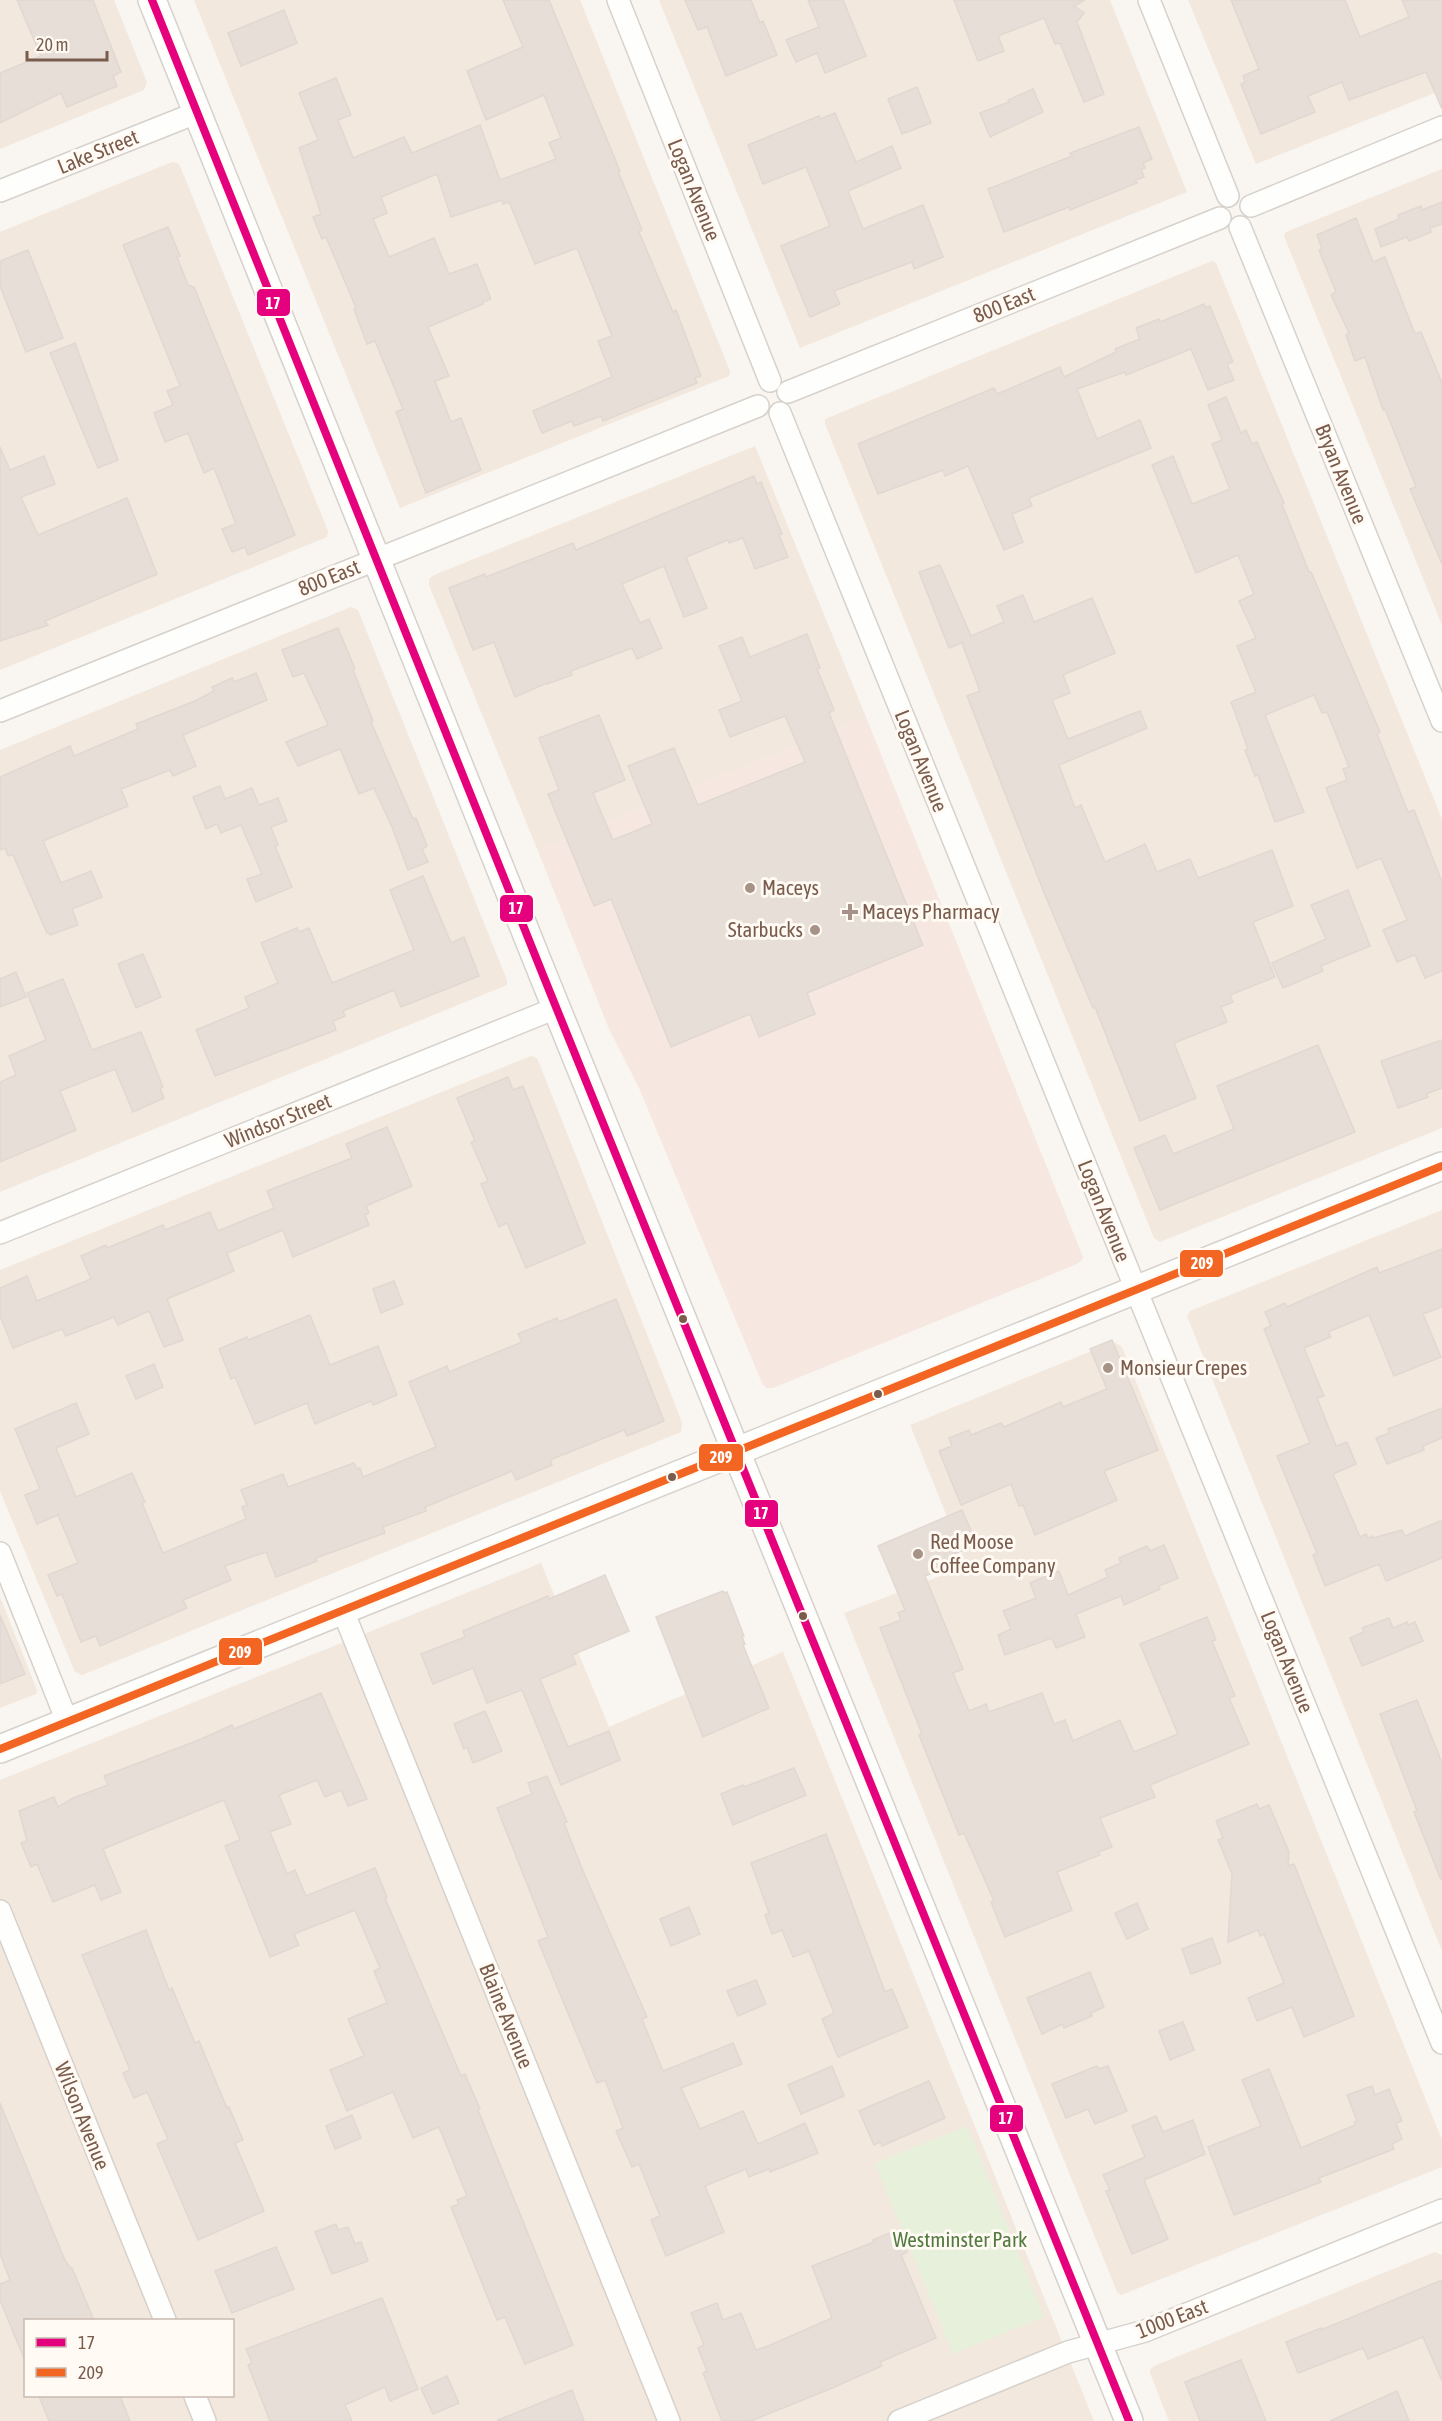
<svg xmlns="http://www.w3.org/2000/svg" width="1442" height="2421" viewBox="0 0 1442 2421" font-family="'Asap Condensed',sans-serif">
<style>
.residential{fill:#f2e8de;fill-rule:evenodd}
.commercial{fill:#f6e8e1}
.green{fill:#e7f0db}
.building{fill:#e6ded7;stroke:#e2d8d2;stroke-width:1.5}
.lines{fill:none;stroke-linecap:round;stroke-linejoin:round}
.minor-casing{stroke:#d7d1cb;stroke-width:24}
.tertiary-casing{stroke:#d7d1cb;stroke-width:30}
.minor{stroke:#fefefd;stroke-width:21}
.tertiary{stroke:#fefefd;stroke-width:27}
.bus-1-casing{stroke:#fffaf3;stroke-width:12}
.bus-2-casing{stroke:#fffaf3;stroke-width:12}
.bus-1{stroke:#e5007d;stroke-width:8}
.bus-2{stroke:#f26522;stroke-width:8}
.poi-dot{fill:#a69286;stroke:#fffaf3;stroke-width:2}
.bus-dot{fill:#7a5c4d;stroke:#fffaf3;stroke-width:2}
.labels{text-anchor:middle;stroke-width:6;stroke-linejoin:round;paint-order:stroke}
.street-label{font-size:21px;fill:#7a5c4d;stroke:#fffaf3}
.poi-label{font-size:21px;fill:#7a5c4d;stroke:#fffaf3;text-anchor:start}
.park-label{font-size:21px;fill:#537a41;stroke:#fffaf3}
.line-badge{stroke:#fffaf3;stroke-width:2}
.badge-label{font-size:16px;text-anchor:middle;font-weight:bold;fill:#fff}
</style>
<rect width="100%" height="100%" fill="#f9f5f0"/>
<g class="residential">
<path d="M0 0H114L147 82 144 90 0 149Z"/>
<path d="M194 0H580L730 371 729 376 400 508Z"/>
<path d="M659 0H1110L1187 192 800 348Z"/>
<path d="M1188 0H1442V90L1256 164Z"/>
<path d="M172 162 177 163 180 166 328 531 327 537 0 670V232Z"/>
<path d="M1442 169V625L1284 236 1286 232Z"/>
<path d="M1212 261 1216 263 1442 819V1128L1160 1242 1154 1238 825 424V419Z"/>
<path d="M755 446 866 717 538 851 429 585V579L434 575Z"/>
<path d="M351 607 358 610 507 980V985L0 1192V750Z"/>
<path d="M531 1056 537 1058 682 1422 681 1432 82 1675 75 1672 0 1491V1270Z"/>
<path d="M1442 1210V1951L1187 1316 1190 1311Z"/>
<path d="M1114 1342 1122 1347 1442 2140V2167L1121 2295 1117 2292 844 1613 967 1566 910 1425Z"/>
<path d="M541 1563 609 1727 783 1652 1094 2421H0V1780ZM26 2320H232V2396H26Z"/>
<path d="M0 1597 37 1690 36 1694 0 1708Z"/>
<path d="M1435 2252 1442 2255V2421H1169L1150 2373V2370L1154 2366Z"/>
</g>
<path class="commercial" d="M866 717 1083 1257 1082 1260 1077 1264 773 1388H766L762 1383 639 1088 609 1029 538 851Z"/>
<path class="green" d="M967 2126 1044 2317 953 2354 875 2163Z"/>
<g class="building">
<path d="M17 0H93L121 72 113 76 117 86 67 107 61 93 0 123V73L41 56Z"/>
<path d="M503 0H549L620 171H618L642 230 639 232 673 312 676 310 701 376 695 378 697 383 603 421 601 416 574 426 572 421 542 433 533 411 612 377 598 341 612 336 577 248 535 264 509 202 503 204 502 200 451 217 437 174 381 197 387 213 373 219 389 257 434 238 449 274 477 264 491 299 483 302V304L428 327 449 376 435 381 451 422 461 418 481 470 426 493 396 412 403 409 375 341 367 344 354 309 356 308 326 237 322 239 313 217 321 214 299 148 318 140 299 93 336 78 351 115 338 120 353 158 404 137 412 153 480 125 500 180 556 159 549 143 561 138 544 95 486 120 467 71 523 47Z"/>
<path d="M685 0H751L760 23 763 21 777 55 726 76 707 27 698 30Z"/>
<path d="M808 0H843L866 56 825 73 817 53 796 62 786 40 819 27Z"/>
<path d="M954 0H1085L1074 6 1084 13 1077 22 1104 94 1084 102 1060 43 1055 44 1044 18 998 36 1004 51 978 61Z"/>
<path d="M1231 0H1345L1360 37 1409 17 1402 0H1442V109L1426 72 1349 100 1342 82 1308 96 1315 112 1261 134 1241 84 1245 82 1243 76 1259 69Z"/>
<path d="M284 10 297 43 241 66 228 33Z"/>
<path d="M917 87 931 123 902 134 888 99Z"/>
<path d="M1033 89 1043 112 990 137 980 113 1009 102 1008 100Z"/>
<path d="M835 113 856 162 892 146 901 168 848 191 863 229 923 205 943 257 914 269 912 262 834 291 840 304 810 317 781 246 830 226 806 167 763 184 748 145 819 116 820 119Z"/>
<path d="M1139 127 1152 159 1143 163 1145 168 1141 169 1144 177 1135 180 1137 183 1070 210 1069 207 1004 232 988 189 1072 156 1070 153Z"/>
<path d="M1442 202V224L1430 228 1431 232 1409 241 1407 237 1381 247 1375 229 1399 219 1398 215 1421 206 1422 210Z"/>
<path d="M1356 218 1373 262 1385 257 1415 334 1421 332 1442 383V564L1410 489 1416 487 1385 409 1383 410 1365 357 1355 361 1346 335 1349 333 1331 295 1336 292 1319 250 1322 249 1317 235Z"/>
<path d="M168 227 180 256 177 257 188 285 194 287 295 535 248 555 245 547 232 552 222 529 236 524 214 468 204 473 188 433 165 442 154 413 173 405 167 391 180 386 123 245Z"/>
<path d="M28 250 63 338 26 352 0 286V261Z"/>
<path d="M1204 304 1205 308 1210 306 1233 362 1227 364 1234 380 1208 390 1191 349 1126 375 1125 372 1077 389 1097 439 1140 420 1151 448 1029 498 1032 506 1012 514 1023 542 1004 550 968 466 945 476 943 470 878 494 858 444 994 388 997 394 1060 367 1064 377 1116 352 1115 349 1140 339 1136 328 1159 319 1160 322Z"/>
<path d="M75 343 118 460 98 468 50 353Z"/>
<path d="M1226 397 1241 433 1246 430 1252 444 1257 442 1284 503 1282 504 1309 572H1311L1380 732 1377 734 1408 812 1414 810 1442 882V971L1425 978 1415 955 1397 962 1383 930 1407 920 1381 858 1357 868 1326 788 1347 780 1343 769 1349 767 1327 712 1322 713 1314 695 1265 715 1304 812 1275 822 1258 775 1255 776 1245 750 1248 749 1231 702 1256 692 1237 646 1256 638 1239 601 1254 594 1238 555 1196 573 1152 465 1173 456 1192 504 1230 489 1212 444 1222 440 1208 405Z"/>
<path d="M0 447 10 470 44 456 55 484 21 497 38 535 127 498 157 574 45 621 48 625 0 641Z"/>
<path d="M754 476 757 484 761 482 782 534 779 535 788 557 755 569 743 538 729 543 728 540 686 557 707 608 684 617 664 566 622 584 640 623 649 619 662 648 637 659 632 648 571 671 572 675 547 684V683L515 697 494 642 473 650 449 588 485 574 486 577 573 543 576 550Z"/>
<path d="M940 565 971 636 1004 622 997 606 1023 595 1034 622 1092 598 1115 653 1063 675 1070 693 1052 700 1068 739 1140 711 1147 728 1059 765 1075 808 1081 805 1105 862 1145 844 1157 872 1190 859 1198 878 1272 850 1293 906 1253 922 1275 977 1230 995 1233 1002 1221 1007 1227 1022 1174 1043 1196 1098 1140 1121 1095 1007 1093 1008 1045 895 967 696 980 691 962 643 949 648 919 572Z"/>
<path d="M338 628 355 669 353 670 373 721 371 722 413 819 416 818 427 846 422 849 428 862 408 870 392 827 374 788 359 794 340 749 298 766 286 742 328 725 304 673 293 677 282 650Z"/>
<path d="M807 634 820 668 817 669 834 710 829 713 923 945 807 993 815 1014 759 1037 750 1014 671 1047 611 899 594 906 548 794 559 790 539 738 599 715 625 780 593 793 613 840 652 824 628 766 674 748 698 805 805 762 785 716 730 737 719 710 742 701 719 646 742 637 750 657Z"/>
<path d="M256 673 267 700 183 735 196 766 173 776 170 770 121 789 128 806 43 841 61 883 91 871 102 897 72 909 78 925 50 935 49 933H47L13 855 8 856 5 848 0 850V777L70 746 74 756 138 729 136 724 195 701 214 691 212 687 232 678 234 682Z"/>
<path d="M220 786 225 799 252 788 259 805 278 798 287 821 271 827 278 845 275 846 292 887 256 902 247 879 262 874 241 825 221 833 217 824 206 829 193 797Z"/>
<path d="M423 876 451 943 464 937 479 976 401 1007 394 990 343 1011 345 1016 333 1021 336 1030 215 1076 196 1030 249 1008 245 997 278 983 261 943 297 928 299 932 309 928 332 983 414 950 390 890Z"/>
<path d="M1348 890 1370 946 1321 966 1323 971 1283 988 1272 963 1326 939 1311 905Z"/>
<path d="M143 954 161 997 136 1008 118 964Z"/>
<path d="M16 972 26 997 0 1007V979Z"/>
<path d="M63 979 92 1050 141 1032 163 1087 160 1088 164 1098 133 1112 115 1069 60 1091 76 1130 0 1162V1082L16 1075 9 1056 46 1040 27 993Z"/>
<path d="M1442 1040V1088L1426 1094 1428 1097 1398 1108 1381 1061Z"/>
<path d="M1318 1045 1355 1132 1160 1210 1134 1148 1165 1135 1173 1154 1234 1129 1217 1086Z"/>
<path d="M508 1077 513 1090 523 1086 585 1243 526 1268 507 1223 499 1227 481 1184 488 1181 471 1142 475 1141 457 1098Z"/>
<path d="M387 1127 412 1186 366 1206 369 1213 365 1215 369 1225 293 1257 283 1230 227 1253 234 1271 167 1299 183 1340 164 1347 149 1311 118 1325 114 1317 66 1336 62 1329 13 1348 0 1316V1288L27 1276 37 1301 91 1279 81 1256 106 1245 107 1248 163 1225 165 1230 210 1212 218 1231 274 1208 267 1191 352 1158 346 1144Z"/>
<path d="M1442 1249V1307L1423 1314 1441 1357 1394 1376 1369 1315 1328 1332 1331 1337 1304 1348 1324 1396 1317 1398 1336 1446 1347 1442 1356 1464 1333 1474 1360 1537 1366 1534 1368 1538 1372 1536 1373 1538 1402 1530 1405 1536 1442 1520V1558L1386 1581 1379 1564 1325 1586 1313 1555 1317 1553 1277 1456 1310 1443 1264 1329 1271 1326 1265 1312 1285 1303 1287 1307 1377 1267 1379 1273Z"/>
<path d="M394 1281 403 1304 381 1313 373 1289Z"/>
<path d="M616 1299 664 1421 627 1436 624 1430 550 1460 552 1465 516 1480 512 1471 425 1507 426 1511 383 1527 385 1533 316 1558 317 1561 276 1577 266 1552 225 1566 231 1580 183 1600 187 1608 100 1646 96 1636 81 1642 62 1594 57 1596 48 1575 78 1563 58 1515 37 1524 25 1495 40 1489 15 1429 76 1403 89 1434 56 1448 76 1497 132 1473 145 1502 142 1503 163 1553 246 1519 242 1507 247 1505 241 1490 283 1474 288 1487 354 1463 357 1469 360 1468 363 1477 436 1447 409 1382 447 1366 449 1372 522 1342 518 1334 557 1318 559 1322Z"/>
<path d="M310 1315 330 1365 378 1346 397 1395 373 1405 371 1401 315 1424 307 1403 255 1424 235 1377 231 1379 219 1349 247 1337 248 1340Z"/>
<path d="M1112 1340 1158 1450 1104 1471 1117 1500 1035 1535 1023 1505 1019 1506 1011 1484 961 1505 939 1451 952 1446 949 1438 969 1430 971 1435 1001 1423 1004 1427 1061 1402 1063 1407 1107 1389 1090 1349Z"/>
<path d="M154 1364 163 1387 136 1399 126 1376Z"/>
<path d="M1442 1408V1438L1423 1446 1424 1450 1387 1464 1376 1438 1389 1433 1388 1429Z"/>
<path d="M962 1510 977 1544 954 1554 958 1563 925 1576 963 1669 953 1673 969 1711 986 1704 989 1712 1042 1693 1054 1724 1065 1720 1073 1741 1120 1720 1134 1752 1178 1734 1140 1644 1207 1617 1216 1640 1212 1641 1235 1696 1229 1698 1249 1744 1150 1785 1155 1797 1100 1818 1112 1847 1098 1852 1100 1855 1057 1872 1072 1910 1005 1937 991 1902 994 1901 964 1833 959 1835 919 1735 922 1734 880 1628 901 1620 898 1613 905 1610 878 1546Z"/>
<path d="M1164 1545 1178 1578 1159 1586 1160 1589 1124 1605 1121 1596 1076 1614 1085 1637 1056 1648 1052 1638 1005 1655 998 1635 1011 1629 1003 1611 1036 1598 1030 1583 1059 1571 1068 1595 1108 1577 1105 1570 1121 1563 1119 1558 1147 1546 1150 1551Z"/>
<path d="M605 1575 629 1631 572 1655 576 1664 540 1679 568 1747 609 1731 620 1760 561 1785 522 1690 487 1703 473 1668 433 1684 421 1654 465 1637 463 1631 548 1596 549 1599Z"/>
<path d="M723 1591 724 1593 727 1592 744 1636 742 1637 745 1644 743 1645 769 1708 703 1737 656 1617Z"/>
<path d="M0 1615 25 1674 0 1684Z"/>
<path d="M1389 1618 1393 1628 1407 1622 1408 1625 1415 1622 1423 1641 1362 1666 1350 1638 1364 1632 1362 1628Z"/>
<path d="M321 1693 367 1799 348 1806 341 1790 325 1797 317 1780 279 1795 291 1824 270 1832 287 1874 295 1870 306 1896 375 1868 387 1897 385 1898 461 2076 465 2074 480 2109 478 2110 573 2345 525 2364 505 2317 497 2320 451 2207 459 2204 457 2200 467 2196 439 2127 413 2138 393 2092 347 2111 330 2070 364 2056 348 2019 387 2003 374 1971 380 1968 355 1910 294 1934 299 1945 270 1957 225 1846 240 1840 224 1800 103 1849 121 1892 101 1900 95 1885 53 1902 37 1864 31 1867 21 1843 27 1841 19 1811 54 1797 58 1807 73 1798 108 1785 104 1776 199 1740 232 1725 234 1729Z"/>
<path d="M1417 1700 1442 1763 1441 1880 1414 1812 1417 1811 1380 1714Z"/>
<path d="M485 1711 502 1751 473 1763 467 1747 464 1749 454 1724Z"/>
<path d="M794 1768 806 1795 733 1825 721 1794 743 1785 744 1787Z"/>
<path d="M547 1776 567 1822 564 1823 583 1871 647 2017 642 2019 663 2071 733 2043 742 2064 681 2088 700 2129 743 2111 758 2144 805 2123 818 2153 770 2172 769 2169 749 2177 746 2169 705 2186 724 2232 666 2256 651 2220 660 2216 639 2164 632 2167 616 2131 623 2128 605 2080 597 2083 538 1941 548 1937 497 1808 532 1794 528 1783Z"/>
<path d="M1257 1804 1259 1809 1269 1805 1289 1852 1288 1866 1294 1864 1353 2013 1354 2016 1304 2037 1292 2007 1257 2021 1248 1998 1284 1983 1264 1934 1260 1936 1258 1930 1228 1942 1232 1874 1218 1840 1223 1838 1216 1821Z"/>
<path d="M826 1834 885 1992 892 1989 908 2027 838 2057 822 2019 834 2013 809 1951 793 1957 782 1930 772 1934 765 1915 769 1913 751 1863Z"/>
<path d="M1137 1903 1148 1929 1127 1939 1115 1913Z"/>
<path d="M689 1907 700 1934 671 1946 660 1919Z"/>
<path d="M146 1930 169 1990 172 1988 195 2043 199 2041 227 2108 229 2107 243 2140 235 2143 264 2211 198 2240 157 2144 168 2139 147 2092 134 2098 123 2073 130 2070 82 1955Z"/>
<path d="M1212 1938 1221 1963 1191 1974 1182 1949Z"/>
<path d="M1090 1972 1104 2007 1091 2013 1092 2016 1064 2028 1063 2024 1042 2034 1027 1998Z"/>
<path d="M756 1980 766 2004 738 2016 727 1991Z"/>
<path d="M1183 2022 1194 2050 1170 2060 1159 2031Z"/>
<path d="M832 2066 844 2096 801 2114 788 2085Z"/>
<path d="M1097 2066 1099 2069 1108 2066 1127 2111 1095 2124 1088 2109 1066 2118 1052 2084Z"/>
<path d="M1269 2069 1301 2148 1355 2125 1354 2122 1357 2121 1347 2095 1372 2086 1375 2095 1389 2089 1402 2121 1396 2123 1402 2139 1392 2144 1394 2149 1319 2178 1321 2182 1234 2215 1208 2147 1261 2126 1242 2080Z"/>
<path d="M929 2081 945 2118 882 2146 880 2142 874 2145 859 2111Z"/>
<path d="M0 2103 64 2258 70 2268H72L94 2320H26L25 2361 0 2300V2284L10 2280 0 2254Z"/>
<path d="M352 2115 361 2138 335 2149 326 2126Z"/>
<path d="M1156 2116 1163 2132 1193 2120 1205 2154 1144 2180 1168 2239 1132 2254 1106 2191 1110 2190 1103 2175 1145 2157 1132 2126Z"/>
<path d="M336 2224 338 2230 348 2227 355 2244 361 2242 368 2261 332 2274 315 2232Z"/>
<path d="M897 2230 907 2252 901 2255 936 2338 880 2362 882 2366 830 2389 751 2421H722L703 2373 707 2371 698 2348 704 2345 691 2313 717 2303 723 2320 741 2313 756 2350 768 2346 832 2318 812 2266 874 2242 873 2240Z"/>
<path d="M276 2247 294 2289 232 2313 215 2271Z"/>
<path d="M1442 2280V2381L1423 2337 1368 2359 1363 2348 1298 2373 1286 2342 1321 2328V2330Z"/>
<path d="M382 2298 418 2389 390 2401 385 2387 345 2405 352 2421H270L248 2365 252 2363 246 2349Z"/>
<path d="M1241 2360 1266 2421H1200L1185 2382Z"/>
<path d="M447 2376 459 2403 433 2414 421 2388Z"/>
<path d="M572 2390 584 2421H498V2420Z"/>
<path d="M1397 2391 1409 2421H1330Z"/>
<path d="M39 2396H120L130 2421H49Z"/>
</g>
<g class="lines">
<defs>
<g id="minor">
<path d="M618 0 770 381"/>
<path d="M1149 0 1228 196"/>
<path d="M0 191 196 113"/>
<path d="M1251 206 1442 127"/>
<path d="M1240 227 1442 721"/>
<path d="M788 392 1220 218"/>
<path d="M780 413 1442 2043"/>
<path d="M0 711 758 406"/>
<path d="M0 1233 556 1008"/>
<path d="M0 1553 67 1721"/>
<path d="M343 1611 669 2421"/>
<path d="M0 1911 165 2320"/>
<path d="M195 2396 205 2421"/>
<path d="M899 2421 1068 2352 1145 2331 1442 2210"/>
</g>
<g id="tertiary">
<path d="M152 0 543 975 1129 2421"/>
<path d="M0 1749 1442 1166"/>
</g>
</defs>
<use href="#minor" class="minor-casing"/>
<use href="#tertiary" class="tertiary-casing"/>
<use href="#minor" class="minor"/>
<use href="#tertiary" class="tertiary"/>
<defs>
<path id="bus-1" d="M152 0 543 975 1129 2421"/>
<path id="bus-2" d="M0 1749 1442 1166"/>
</defs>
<use href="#bus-1" class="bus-1-casing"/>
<use href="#bus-2" class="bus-2-casing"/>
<use href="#bus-1" class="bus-1"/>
<use href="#bus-2" class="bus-2"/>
</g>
<g class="poi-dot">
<circle cx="750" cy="888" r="6"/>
<path d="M847 903h6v6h6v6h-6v6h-6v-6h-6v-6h6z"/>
<circle cx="815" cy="930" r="6"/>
<circle cx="1108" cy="1368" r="6"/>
<circle cx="918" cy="1554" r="6"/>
</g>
<g class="bus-dot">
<circle cx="683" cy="1319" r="5"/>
<circle cx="878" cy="1394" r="5"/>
<circle cx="672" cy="1477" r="5"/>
<circle cx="803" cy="1616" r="5"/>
</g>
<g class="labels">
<g class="street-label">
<text transform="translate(98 152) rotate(-22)" y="7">Lake Street</text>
<text transform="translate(694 190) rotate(68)" y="7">Logan Avenue</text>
<text transform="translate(1004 305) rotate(-22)" y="7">800 East</text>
<text transform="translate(1341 474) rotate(68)" y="7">Bryan Avenue</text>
<text transform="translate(329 578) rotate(-22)" y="7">800 East</text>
<text transform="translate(921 761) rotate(68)" y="7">Logan Avenue</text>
<text transform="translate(278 1121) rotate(-22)" y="7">Windsor Street</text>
<text transform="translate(1104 1211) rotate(68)" y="7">Logan Avenue</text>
<text transform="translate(1287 1662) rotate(68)" y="7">Logan Avenue</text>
<text transform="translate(506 2016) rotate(68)" y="7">Blaine Avenue</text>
<text transform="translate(82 2116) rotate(68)" y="7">Wilson Avenue</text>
<text transform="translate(1172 2319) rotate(-21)" y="7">1000 East</text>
</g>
<g class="poi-label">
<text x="762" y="895">Maceys</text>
<text x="862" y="919">Maceys Pharmacy</text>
<text x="803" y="937" text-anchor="end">Starbucks</text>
<text x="1120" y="1375">Monsieur Crepes</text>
<text x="930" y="1549">Red Moose<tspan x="930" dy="24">Coffee Company</tspan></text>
</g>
<g class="park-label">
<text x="960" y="2247">Westminster Park</text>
</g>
</g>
<g class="line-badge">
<rect x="256" y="288" width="35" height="29" rx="6" fill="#e5007d"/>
<rect x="499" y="894" width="35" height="29" rx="6" fill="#e5007d"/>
<rect x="1179" y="1249" width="45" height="29" rx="6" fill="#f26522"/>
<rect x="698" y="1443" width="46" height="29" rx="6" fill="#f26522"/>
<rect x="744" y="1499" width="35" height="29" rx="6" fill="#e5007d"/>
<rect x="218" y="1637" width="45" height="29" rx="6" fill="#f26522"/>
<rect x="989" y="2104" width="35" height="29" rx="6" fill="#e5007d"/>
</g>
<g class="badge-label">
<text x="273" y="309">17</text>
<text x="516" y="914">17</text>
<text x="1202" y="1269">209</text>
<text x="721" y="1463">209</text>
<text x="761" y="1519">17</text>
<text x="240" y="1658">209</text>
<text x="1006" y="2124">17</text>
</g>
<rect x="24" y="2319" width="210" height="78" fill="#fffaf3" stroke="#cabbb1" stroke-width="1.5"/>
<rect x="36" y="2338" width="30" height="9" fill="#e5007d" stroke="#cabbb1" stroke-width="1.5"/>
<text x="78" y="2349" font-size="18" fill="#7a5c4d">17</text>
<rect x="36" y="2368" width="30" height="9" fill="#f26522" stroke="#cabbb1" stroke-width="1.5"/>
<text x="78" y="2379" font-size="18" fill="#7a5c4d">209</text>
<path d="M27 51v9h80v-9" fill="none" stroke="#7a5c4d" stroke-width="3"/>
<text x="36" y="51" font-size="18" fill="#7a5c4d" stroke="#fffaf3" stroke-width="4.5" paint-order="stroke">20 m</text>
</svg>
